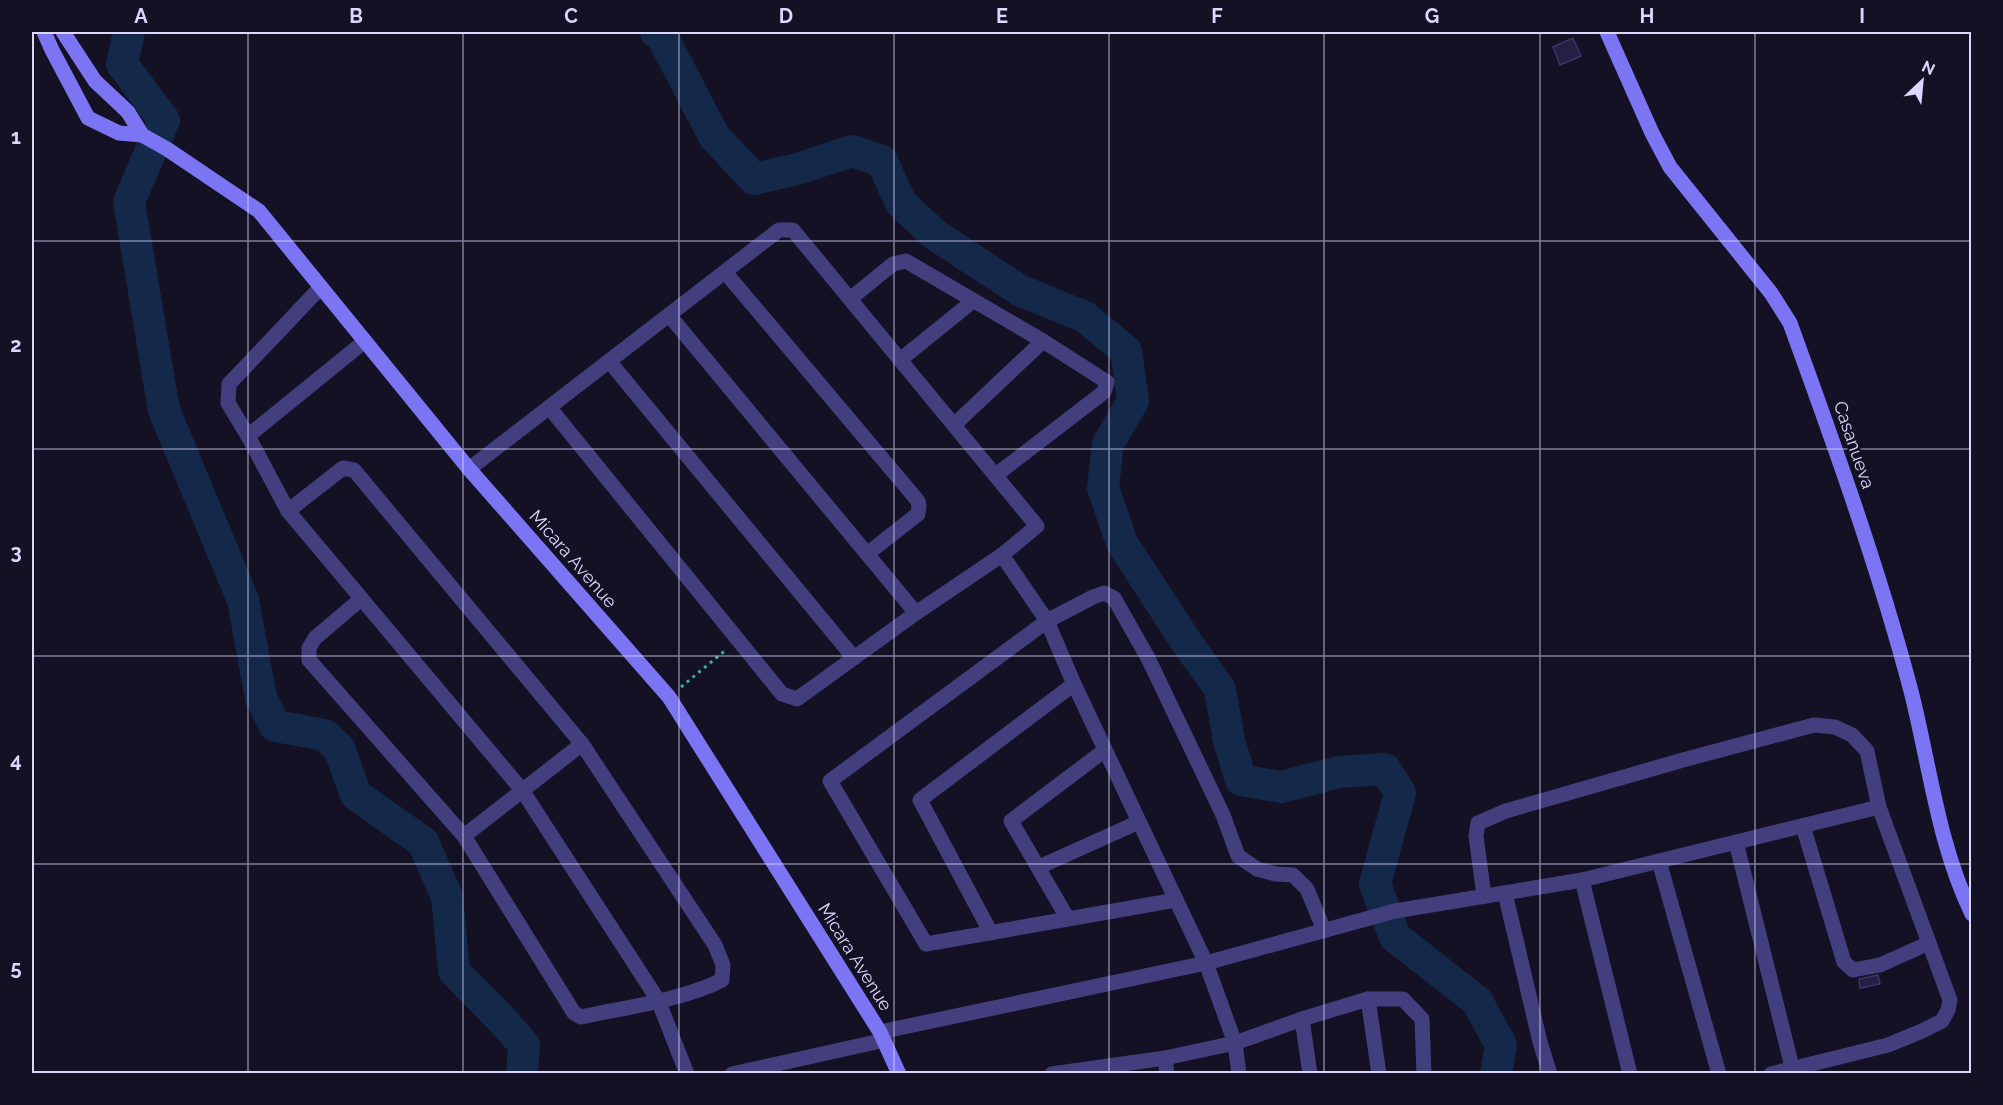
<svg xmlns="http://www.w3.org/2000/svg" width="2003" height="1105" viewBox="0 0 2003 1105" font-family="Raleway,sans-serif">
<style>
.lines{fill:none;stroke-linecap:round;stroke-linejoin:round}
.river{stroke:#14284a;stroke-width:32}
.building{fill:#261e43;stroke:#3f326d;stroke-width:1.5}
.path{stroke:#39ada8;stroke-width:3;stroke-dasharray:3 4.5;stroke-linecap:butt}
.street{stroke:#433f7f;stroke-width:15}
.secondary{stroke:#7b75f4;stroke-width:15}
.grid{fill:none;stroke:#dbd7fc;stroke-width:1.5;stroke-opacity:0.55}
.labels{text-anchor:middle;stroke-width:4.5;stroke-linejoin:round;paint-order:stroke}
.street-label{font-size:18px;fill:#dbd7fc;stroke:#141124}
.neatline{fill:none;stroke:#dbd7fc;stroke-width:2}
.grid-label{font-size:20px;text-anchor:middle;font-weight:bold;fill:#dbd7fc}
</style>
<rect width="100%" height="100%" fill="#141124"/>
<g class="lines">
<g class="river">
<path d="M129 32 122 64 164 120 129 202 164 410 243 600 261 698 275 726 325 735 339 748 356 795 423 842 447 897 454 971 504 1022 524 1045 522 1074"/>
<path d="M656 32 662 36 714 136 754 179 797 169 852 151 882 161 901 203 934 234 1019 290 1085 317 1126 351 1133 401 1108 444 1103 488 1122 543 1187 643 1220 689 1229 741 1241 780 1281 787 1339 772 1385 769 1400 793 1375 884 1395 937 1477 1001 1501 1045 1496 1074"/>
</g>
</g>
<g class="building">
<path d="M1573 38 1581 56 1560 65 1553 47Z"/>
<path d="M1878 975 1880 984 1860 988 1859 979Z"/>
</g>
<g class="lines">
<path class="path" d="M681 687 727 649"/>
<g class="street">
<path d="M725 272 918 501 919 506 918 514 867 554"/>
<path d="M850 299 893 264 906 261 1043 341 1107 382 1104 392 996 475"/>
<path d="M669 315 916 613"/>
<path d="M365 341 248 436 288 511 522 790 658 1000 687 1074"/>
<path d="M900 360 973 301"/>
<path d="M609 361 854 658"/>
<path d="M954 425 1043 341"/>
<path d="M248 436 228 403 229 384 321 287"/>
<path d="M469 469C572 389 676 310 779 230H793L1037 526 1002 555 916 613 797 699 782 694 549 407"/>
<path d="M288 511 343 468 354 470 582 744 715 945 723 965 722 980C686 999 623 1008 581 1017L574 1013 464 836 309 660V648L315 638 361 599"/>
<path d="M1002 555 1047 621 1074 684 1206 963 1235 1043 1239 1074"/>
<path d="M1803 826 1844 962 1853 970 1880 965 1929 943"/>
<path d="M464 836 582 744"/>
<path d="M1736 842 1792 1067"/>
<path d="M1659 861 1719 1074"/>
<path d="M1039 867 1139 822"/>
<path d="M1582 880 1630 1074"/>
<path d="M1505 893 1540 1042 1550 1074"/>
<path d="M1484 896 1476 836 1478 823 1506 811 1683 760 1814 725 1835 727 1852 735 1867 751 1879 807 1950 1000 1948 1010 1942 1021 1922 1031 1888 1045 1771 1074"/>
<path d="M1176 900 926 944 830 781 1047 621 1093 597 1104 593 1114 598 1148 658 1223 815 1238 856 1257 869 1276 874 1293 875 1307 889 1324 930"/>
<path d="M1068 919 1011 821 1105 750"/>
<path d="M991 933 920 800 1074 684"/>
<path d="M1368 999 1379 1074"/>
<path d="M1302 1019 1310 1074"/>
<path d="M880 1032 1206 963 1395 911 1582 880 1879 807"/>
<path d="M1165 1058 1167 1074"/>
<path d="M732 1074 885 1040"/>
<path d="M1052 1074 1165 1058 1235 1043 1302 1019 1368 999H1403L1422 1019 1424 1074"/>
</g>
<g class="secondary">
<path d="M44 32 52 50 88 118 119 133 142 135 167 149 259 211 469 469 669 697 880 1032 899 1074"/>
<path d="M63 32 95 81 128 112 142 135"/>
<path d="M1607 32 1652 133 1670 167 1771 293 1790 323C1834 444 1878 566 1911 691 1930 766 1938 844 1972 914"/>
</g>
</g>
<path class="grid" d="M248 32V1074M463 32V1074M679 32V1074M894 32V1074M1109 32V1074M1324 32V1074M1540 32V1074M1755 32V1074M32 241H1972M32 449H1972M32 656H1972M32 864H1972"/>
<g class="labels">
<g class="street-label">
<text transform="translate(1854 445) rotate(71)" y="6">Casanueva</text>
<text transform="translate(573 559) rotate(49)" y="6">Micara Avenue</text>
<text transform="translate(855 957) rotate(58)" y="6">Micara Avenue</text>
</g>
</g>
<rect width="2003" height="1105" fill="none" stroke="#141124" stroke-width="66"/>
<g transform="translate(1922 81) rotate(26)" stroke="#141124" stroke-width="4.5" paint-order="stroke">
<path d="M0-4.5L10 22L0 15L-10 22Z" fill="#dbd7fc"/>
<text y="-9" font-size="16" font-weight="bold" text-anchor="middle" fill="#dbd7fc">N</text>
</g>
<rect x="33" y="33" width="1937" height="1039" class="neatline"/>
<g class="grid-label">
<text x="141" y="23">A</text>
<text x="356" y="23">B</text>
<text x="571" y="23">C</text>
<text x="786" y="23">D</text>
<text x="1002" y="23">E</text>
<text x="1217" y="23">F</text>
<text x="1432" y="23">G</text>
<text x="1647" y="23">H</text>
<text x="1862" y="23">I</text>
<text x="16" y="144">1</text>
<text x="16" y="352">2</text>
<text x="16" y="559">3</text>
<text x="16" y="767">4</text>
<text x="16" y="975">5</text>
</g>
</svg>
